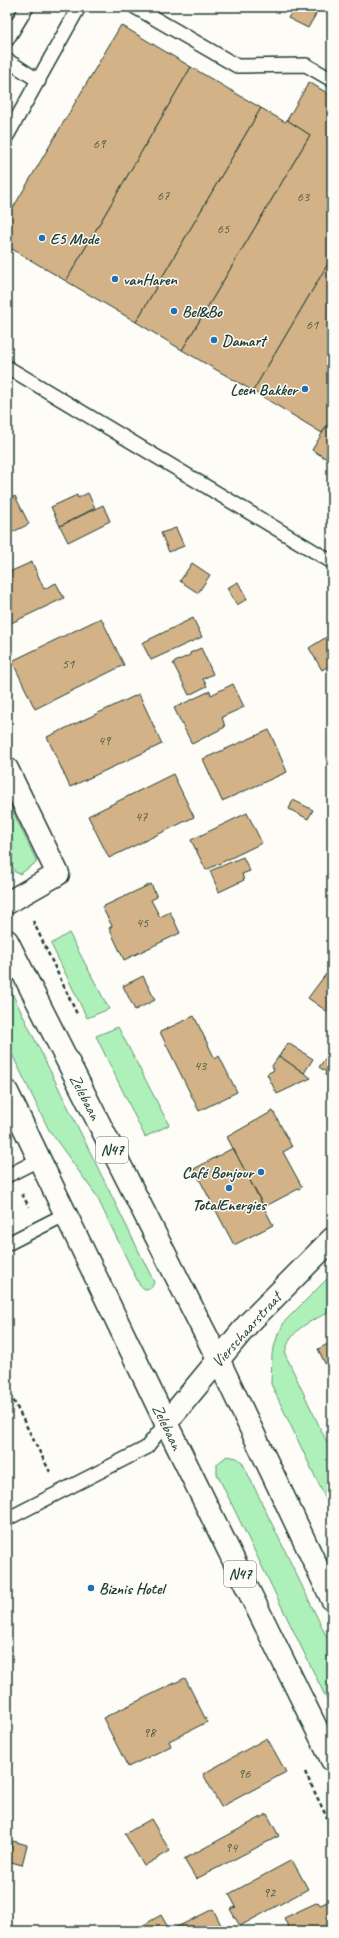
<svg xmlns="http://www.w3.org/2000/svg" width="339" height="1938" viewBox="0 0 339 1938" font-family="Caveat,sans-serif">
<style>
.green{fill:#adf0b9;stroke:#669676}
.building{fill:#d2b286;stroke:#1f3d34}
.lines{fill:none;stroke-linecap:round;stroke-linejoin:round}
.lane-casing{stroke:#1f3d34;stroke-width:16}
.street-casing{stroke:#1f3d34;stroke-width:25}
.primary-casing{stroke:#1f3d34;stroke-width:25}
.path{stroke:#1f3d34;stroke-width:2.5;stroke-dasharray:4 3;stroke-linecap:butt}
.lane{stroke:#fdfcf7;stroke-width:13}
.street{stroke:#fdfcf7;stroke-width:22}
.primary{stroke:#fdfcf7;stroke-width:22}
.poi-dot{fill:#1f6fb2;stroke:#fdfcf7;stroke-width:1.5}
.labels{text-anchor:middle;stroke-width:3;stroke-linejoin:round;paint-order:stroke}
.number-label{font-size:14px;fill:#4c5a48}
.shield{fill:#fdfcf7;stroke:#62766e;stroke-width:1}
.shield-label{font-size:15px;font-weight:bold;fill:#1f3d34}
.poi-label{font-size:16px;font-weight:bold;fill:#1f3d34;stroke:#fdfcf7;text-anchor:start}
.street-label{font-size:16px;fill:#1f3d34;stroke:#fdfcf7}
</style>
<rect width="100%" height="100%" fill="#fdfcf7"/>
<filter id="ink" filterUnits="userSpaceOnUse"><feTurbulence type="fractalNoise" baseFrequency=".025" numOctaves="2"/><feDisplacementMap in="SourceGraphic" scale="8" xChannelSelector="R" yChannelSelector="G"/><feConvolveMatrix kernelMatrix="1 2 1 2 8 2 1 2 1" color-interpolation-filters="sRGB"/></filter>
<g filter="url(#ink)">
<g class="green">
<path d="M7 799 37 862 20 874 15 872 7 857Z"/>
<path d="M69 933 109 1009 87 1018 51 944Z"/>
<path d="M7 983 153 1280 154 1283 151 1288 145 1289 140 1286 96 1195 49 1130 7 1044Z"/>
<path d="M118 1027 169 1125 145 1137 96 1036Z"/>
<path d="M332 1274V1311C311 1321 289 1329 285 1354L332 1453V1512L271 1384 272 1354 278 1334 285 1321Z"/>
<path d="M227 1456 237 1458 242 1462 332 1648V1710L217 1474V1464Z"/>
</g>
<g class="building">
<path d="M295 7H305L316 14 308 28 288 18Z"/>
<path d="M121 25 191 67 66 281 7 246V218Z"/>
<path d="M191 67 261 108 136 322 66 281Z"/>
<path d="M309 82 332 96V257L253 391 182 350 310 135 287 120Z"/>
<path d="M261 108 285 122 287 120 310 135 182 350 136 322Z"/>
<path d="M332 257V417L322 433 253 391Z"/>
<path d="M332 417V462L312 450Z"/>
<path d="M88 493 95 508 60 526 51 507 77 495 78 498Z"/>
<path d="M15 496 29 524 7 535V500Z"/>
<path d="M103 505 110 521 68 542 60 526Z"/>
<path d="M176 528 184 546 169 552 161 533Z"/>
<path d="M32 562 44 589 56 583 64 598 7 625V573Z"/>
<path d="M192 563 210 575 198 593 180 581Z"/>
<path d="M238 582 247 599 237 605 227 588Z"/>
<path d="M101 618 124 665 35 709 12 661Z"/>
<path d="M193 618 202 637 151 660 142 643Z"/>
<path d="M328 636 332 643V664L322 670 309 648Z"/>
<path d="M201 648 213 674 203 679 207 686 189 695 173 663 190 655V653Z"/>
<path d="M233 684 244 707 222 717 225 727 192 744 174 708 210 691 211 695Z"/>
<path d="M139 694 162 744 70 787 47 737Z"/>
<path d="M269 730 287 772 222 801 203 759Z"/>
<path d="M173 774 194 817 109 858 88 816Z"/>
<path d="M293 800 313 810 308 819 289 809Z"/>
<path d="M247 813 262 843 206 870 191 840Z"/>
<path d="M243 857 250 871 242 874 244 880 219 892 210 871Z"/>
<path d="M151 884 157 897 151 900 160 917 170 912 180 933 124 960 109 928 112 926 102 907Z"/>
<path d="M326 974 332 979V1015L308 998Z"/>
<path d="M143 976 155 1000 135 1010 123 986Z"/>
<path d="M194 1016 215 1059 219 1056 237 1092 199 1111 160 1032Z"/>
<path d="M332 1039V1079L325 1075 326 1072 319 1067 331 1051 326 1048Z"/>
<path d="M288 1043 313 1059 304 1073 279 1056Z"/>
<path d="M279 1056 304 1073 311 1078 277 1094 267 1074 274 1070 272 1066Z"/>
<path d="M273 1111 292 1147 283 1152 302 1187 264 1207 227 1137Z"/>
<path d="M233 1148 273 1225 234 1245 194 1169Z"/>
<path d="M332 1342V1378L318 1349Z"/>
<path d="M185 1678 207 1722 169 1741 171 1746 128 1767 103 1718Z"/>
<path d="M267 1738 286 1772 221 1807 203 1774Z"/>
<path d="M267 1814 279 1836 196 1879 184 1859Z"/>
<path d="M151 1819 170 1851 144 1866 125 1834Z"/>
<path d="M13 1841 27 1845 22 1865 7 1861Z"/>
<path d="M292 1860 308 1889 240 1926 230 1909 236 1907 229 1894Z"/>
<path d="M332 1900V1931H290L284 1918 318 1902 320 1905Z"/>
<path d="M213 1909 224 1931H169Z"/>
<path d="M161 1915 170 1931H133Z"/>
</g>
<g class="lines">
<defs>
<g id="lane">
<path d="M135 7 237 66 306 65 332 80"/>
<path d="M7 40 27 7"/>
<path d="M7 60 39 81"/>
<path d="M7 136 79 7"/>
<path d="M7 367 332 562"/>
<path d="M7 1176 40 1159"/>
<path d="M7 1244 66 1214"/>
<path d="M7 1519 146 1448 166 1423"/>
</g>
<g id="street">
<path d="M7 769 58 874 7 903"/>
<path d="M166 1423 248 1324 332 1239"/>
</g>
<g id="primary">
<path d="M7 941 218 1359 332 1599"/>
<path d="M7 1092 166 1423 332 1760"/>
</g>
</defs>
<use href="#lane" class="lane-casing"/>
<use href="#street" class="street-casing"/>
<use href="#primary" class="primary-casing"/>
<g class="path">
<path d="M33 921 77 1014"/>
<path d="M22 1194 29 1207"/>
<path d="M7 1388 50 1472"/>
<path d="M305 1772 332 1828"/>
</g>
<use href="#lane" class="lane"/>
<use href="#street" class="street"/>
<use href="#primary" class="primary"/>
</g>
</g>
<g class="poi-dot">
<circle cx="42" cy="238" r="4"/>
<circle cx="115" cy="279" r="4"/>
<circle cx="174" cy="311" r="4"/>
<circle cx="214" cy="340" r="4"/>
<circle cx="305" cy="389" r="4"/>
<circle cx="261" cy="1172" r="4"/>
<circle cx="229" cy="1188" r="4"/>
<circle cx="91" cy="1588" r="4"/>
</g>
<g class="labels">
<g class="number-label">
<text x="99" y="148">69</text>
<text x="163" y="200">67</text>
<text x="303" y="201">63</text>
<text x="223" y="233">65</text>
<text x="312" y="329">61</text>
<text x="68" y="668">51</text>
<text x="104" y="745">49</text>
<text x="141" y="821">47</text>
<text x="142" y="927">45</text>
<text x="200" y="1070">43</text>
<text x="149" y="1737">98</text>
<text x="244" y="1778">96</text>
<text x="231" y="1852">94</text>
<text x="269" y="1897">92</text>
</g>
<g class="shield">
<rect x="96" y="1137" width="32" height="26" rx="3"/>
<rect x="224" y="1561" width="32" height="26" rx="3"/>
</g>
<g class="shield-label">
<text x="112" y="1155">N47</text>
<text x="240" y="1579">N47</text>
</g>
<g class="poi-label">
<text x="50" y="244">E5 Mode</text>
<text x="123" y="285">vanHaren</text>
<text x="182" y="317">Bel&amp;Bo</text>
<text x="222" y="346">Damart</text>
<text x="297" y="395" text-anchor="end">Leen Bakker</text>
<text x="253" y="1178" text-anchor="end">Café Bonjour</text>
<text x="229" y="1210" text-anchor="middle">TotalEnergies</text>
<text x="99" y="1594">Biznis Hotel</text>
</g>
<g class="street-label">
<text transform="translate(86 1097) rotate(63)" y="6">Zelebaan</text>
<text transform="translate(246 1329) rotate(-48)" y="6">Vierschaarstraat</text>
<text transform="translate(168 1427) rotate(64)" y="6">Zelebaan</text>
</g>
</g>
<rect width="339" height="1938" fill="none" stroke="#fdfcf7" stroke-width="24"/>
<rect x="12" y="12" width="315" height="1914" fill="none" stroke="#1f3d34" stroke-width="1.5" filter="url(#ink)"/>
</svg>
